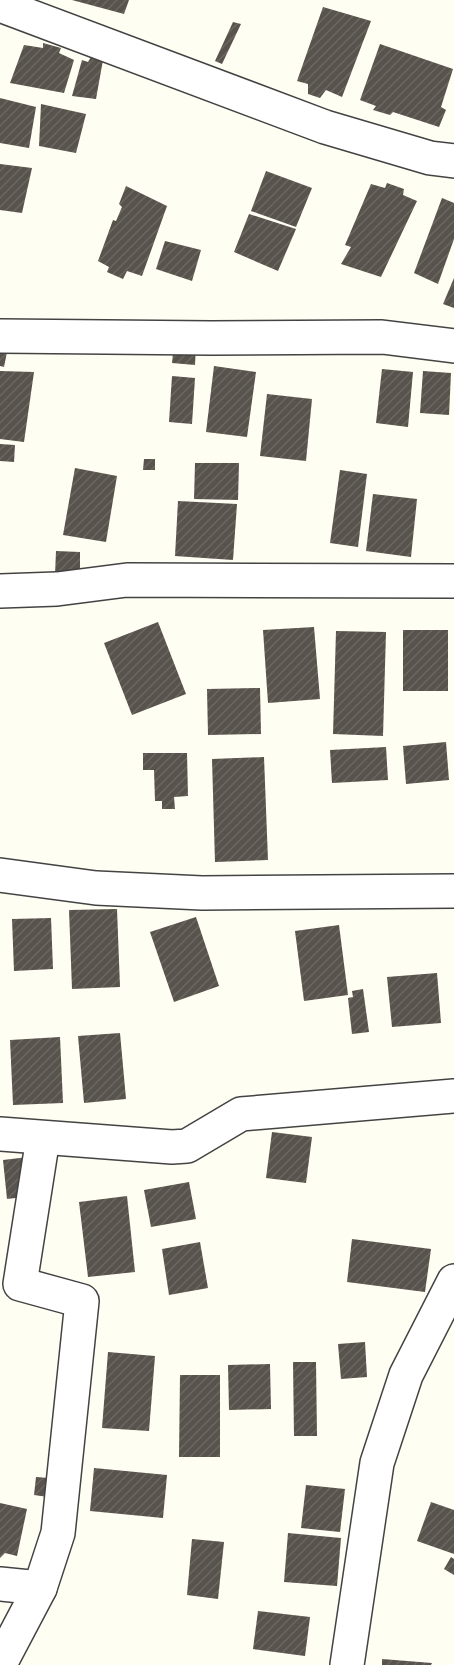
<svg xmlns="http://www.w3.org/2000/svg" width="454" height="1665" viewBox="0 0 454 1665" font-family="Literata,serif">
<style>
.building{fill:url(#building-hatch)}
.lines{fill:none;stroke-linecap:round;stroke-linejoin:round}
.minor-casing{stroke:#434343;stroke-width:36}
.minor{stroke:#fff;stroke-width:33}
</style>
<defs>
<pattern id="building-hatch" width="6" height="6" patternUnits="userSpaceOnUse" patternTransform="scale(1.5)"><rect width="6" height="6" fill="#58534c"/><path d="M-1 1l2-2M0 6l6-6M5 7l2-2" fill="none" stroke="#6b6761"/></pattern>
</defs>
<rect width="100%" height="100%" fill="#fffef3"/>
<g class="building">
<path d="M72 0H129L124 14Z"/>
<path d="M323 7 371 21 342 97 326 90 320 98 308 94V84L297 81Z"/>
<path d="M233 22 241 24 222 64 215 61Z"/>
<path d="M43 43 61 48 59 53 74 60 64 93 10 83 24 45 43 48Z"/>
<path d="M380 44 453 69 441 107 446 110 439 127 393 112 390 115 373 110 376 106 360 100Z"/>
<path d="M91 57 103 60 96 99 72 96 82 60 88 62Z"/>
<path d="M0 98 36 107 29 148 0 143Z"/>
<path d="M41 104 86 114 76 153 39 146Z"/>
<path d="M0 164 32 168 22 213 0 210Z"/>
<path d="M266 171 312 188 296 227 251 211Z"/>
<path d="M387 183 404 189 403 195 417 201 381 277 341 264 351 247 345 245 371 184 385 188Z"/>
<path d="M126 186 167 206 142 276 127 271 123 279 107 272 109 267 98 261 113 220 116 221 122 207 119 204Z"/>
<path d="M442 198 454 203V239L438 284 414 273Z"/>
<path d="M249 214 296 229 278 271 234 252Z"/>
<path d="M165 241 201 250 192 281 156 269Z"/>
<path d="M454 278V308L443 304Z"/>
<path d="M174 343 196 345 195 365 172 363Z"/>
<path d="M0 346 8 347 4 367 0 366Z"/>
<path d="M214 366 256 372 247 437 206 432Z"/>
<path d="M382 369 413 372 408 427 376 423Z"/>
<path d="M0 371 34 372 24 442 0 439Z"/>
<path d="M423 371 451 373 449 415 420 413Z"/>
<path d="M172 376 195 378 192 424 169 422Z"/>
<path d="M267 394 312 399 306 461 260 456Z"/>
<path d="M0 444 15 445 14 462 0 461Z"/>
<path d="M144 459H155V470H143Z"/>
<path d="M195 463H239L238 500 194 499Z"/>
<path d="M75 468 117 476 106 542 63 535Z"/>
<path d="M340 470 367 474 358 547 330 543Z"/>
<path d="M373 494 417 499 411 557 366 551Z"/>
<path d="M178 501 237 504 233 560 175 556Z"/>
<path d="M56 551 80 552V576L55 575Z"/>
<path d="M158 622 186 694 132 715 104 643Z"/>
<path d="M314 627 320 699 268 703 263 630Z"/>
<rect x="403" y="630" width="45" height="61"/>
<path d="M336 631 386 632 383 736 333 734Z"/>
<path d="M260 688 261 734 208 735 207 689Z"/>
<path d="M446 742 449 780 406 784 403 746Z"/>
<path d="M386 747 388 780 332 783 330 750Z"/>
<path d="M143 753H187L188 796 174 797 175 809H162V801H155L154 770H143Z"/>
<path d="M264 757 268 860 215 862 212 759Z"/>
<path d="M117 909 120 987 72 989 69 910Z"/>
<path d="M196 917 219 986 174 1002 150 932Z"/>
<path d="M51 918 53 969 14 971 12 919Z"/>
<path d="M339 925 348 995 304 1001 295 931Z"/>
<path d="M437 973 441 1023 392 1027 387 977Z"/>
<path d="M363 989 369 1032 352 1034 348 998 353 997 352 991Z"/>
<path d="M120 1033 126 1099 84 1103 78 1036Z"/>
<path d="M60 1037 63 1103 13 1105 10 1040Z"/>
<path d="M272 1132 312 1137 306 1183 266 1178Z"/>
<path d="M28 1157 32 1196 7 1199 3 1160Z"/>
<path d="M189 1182 196 1219 151 1227 144 1190Z"/>
<path d="M127 1196 135 1272 88 1277 79 1202Z"/>
<path d="M352 1239 431 1249 425 1292 347 1282Z"/>
<path d="M200 1242 208 1288 169 1295 162 1249Z"/>
<path d="M365 1342 367 1377 341 1379 338 1344Z"/>
<path d="M108 1352 155 1356 149 1431 102 1428Z"/>
<path d="M293 1362H316L317 1436H294Z"/>
<path d="M270 1364 271 1409 229 1410 228 1365Z"/>
<path d="M180 1375H220V1457H179Z"/>
<path d="M94 1468 167 1475 163 1518 90 1511Z"/>
<path d="M36 1477 49 1478 48 1497 34 1495Z"/>
<path d="M306 1485 345 1489 340 1532 301 1528Z"/>
<path d="M431 1502 454 1510V1554L417 1541Z"/>
<path d="M0 1503 27 1509 17 1556 5 1553 0 1558Z"/>
<path d="M288 1533 341 1538 337 1586 284 1582Z"/>
<path d="M192 1539 224 1542 218 1599 187 1595Z"/>
<path d="M451 1557 454 1559V1575L444 1569Z"/>
<path d="M258 1611 310 1617 305 1656 253 1649Z"/>
<path d="M382 1659 432 1663 431 1665H382Z"/>
</g>
<g class="lines">
<defs>
<g id="minor">
<path d="M0 5 325 127 430 158 454 161"/>
<path d="M0 336 211 338 382 337 454 346"/>
<path d="M0 591 57 589 127 580 454 581"/>
<path d="M0 875 96 888 202 893 454 891"/>
<path d="M0 1134 172 1147 187 1146 241 1114 454 1096"/>
<path d="M0 1584 40 1588"/>
<path d="M0 1664 40 1588 58 1533 82 1301 20 1284 43 1138"/>
<path d="M347 1665 377 1463 406 1375 454 1281"/>
</g>
</defs>
<use href="#minor" class="minor-casing"/>
<use href="#minor" class="minor"/>
</g>
</svg>
